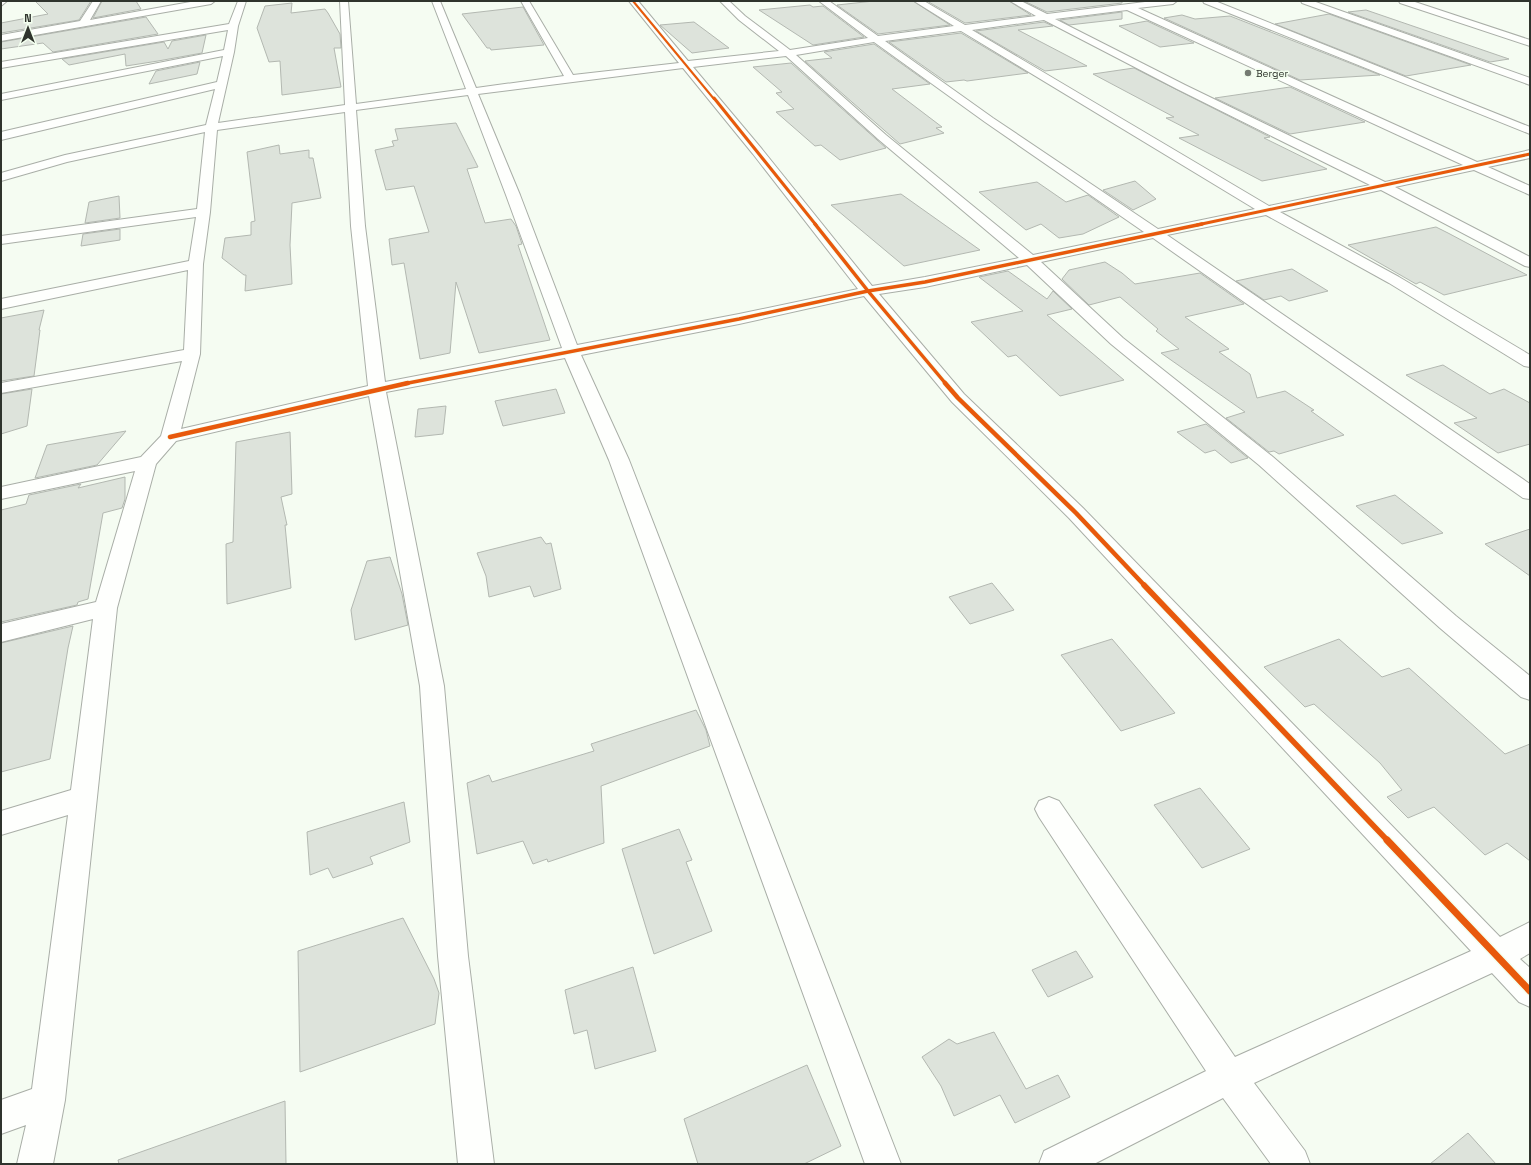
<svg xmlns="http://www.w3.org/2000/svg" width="1531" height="1165" viewBox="0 0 1531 1165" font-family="'Space Grotesk',sans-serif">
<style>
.building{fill:#dde3db;stroke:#b3b8b1}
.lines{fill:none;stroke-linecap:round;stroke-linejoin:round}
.minor-casing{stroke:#a9aea7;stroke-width:2}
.minor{fill:#fefffd;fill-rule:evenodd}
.cycleway-far5-casing{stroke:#f3ffef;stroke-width:3}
.cycleway-far4-casing{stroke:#f3ffef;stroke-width:4.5}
.cycleway-far3-casing{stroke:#f3ffef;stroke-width:5.5}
.cycleway-far2-casing{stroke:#f3ffef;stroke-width:6}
.cycleway-far1-casing{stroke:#f3ffef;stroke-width:8}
.cycleway-casing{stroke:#f3ffef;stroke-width:10}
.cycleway-far5{stroke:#e8590c;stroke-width:2}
.cycleway-far4{stroke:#e8590c;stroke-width:3}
.cycleway-far3{stroke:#e8590c;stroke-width:3.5}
.cycleway-far2{stroke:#e8590c;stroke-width:4.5}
.cycleway-far1{stroke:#e8590c;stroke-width:5.5}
.cycleway{stroke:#e8590c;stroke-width:7}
.poi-dot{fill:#747a72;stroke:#f3ffef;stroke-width:1.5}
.labels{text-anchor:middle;stroke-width:3;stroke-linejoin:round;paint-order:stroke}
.far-poi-label{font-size:10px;fill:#2f342d;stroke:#f3ffef;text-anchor:start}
</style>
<rect width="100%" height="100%" fill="#f5fcf2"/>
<g class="building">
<path d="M35 1H91L79 20 1 33V23L48 14Z"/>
<path d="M102 1H136L141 9 93 18Z"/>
<path d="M874 1H913L950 25 878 34 837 5Z"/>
<path d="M927 1H1009L1031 15 965 23Z"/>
<path d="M1024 1H1122V3L1047 12Z"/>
<path d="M292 3 291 13 325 9 328 13 340 34 341 48H334L341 87 282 95 280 61 269 62 257 28 265 6Z"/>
<path d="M810 5 813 7 823 6 864 37 813 45 759 10Z"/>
<path d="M523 7 544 45 491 50 490 48H487L462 14Z"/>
<path d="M1366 10 1509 59 1490 62 1348 12Z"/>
<path d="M1122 12V19L1069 25 1060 20Z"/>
<path d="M1329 14 1471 65 1406 76 1275 24Z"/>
<path d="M1182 15 1195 19 1230 16 1380 75 1300 80 1164 18Z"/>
<path d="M146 17 158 34 53 52 43 43 1 49V42Z"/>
<path d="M1147 21 1194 43 1160 47 1119 26Z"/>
<path d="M694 22 729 48 692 53 660 25Z"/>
<path d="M1044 22 1053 26 1018 30 1087 66 1045 71 976 31Z"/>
<path d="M961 33 1028 73 967 81 964 80 946 82 889 42Z"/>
<path d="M206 35 202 53 158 61 126 66 125 54 69 65 62 59 164 42 168 49 172 41Z"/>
<path d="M874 44 930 84 892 89 942 127 936 128 944 133 900 144 805 61 832 58 824 52Z"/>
<path d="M200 62 197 74 149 84 156 71Z"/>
<path d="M791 63 877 140 886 148 840 160 821 145 815 146 776 112 794 109 776 93 782 92 753 67Z"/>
<path d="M1134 68 1270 137 1264 138 1327 169 1262 181 1179 138 1199 135 1166 118 1174 117 1093 74Z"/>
<path d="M1290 87 1365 122 1290 134 1215 98Z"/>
<path d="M456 123 478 167 467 169 485 223 511 219 516 226 522 244 518 245 550 340 479 353 456 282 450 353 420 359 404 263 392 265 389 239 429 232 414 186 386 190 375 150 394 146 392 141 398 140 395 129Z"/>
<path d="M279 145 280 154 309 150V158H313L321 198 292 203 290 245 292 284 245 291 246 275H244L222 258 225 238 251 235V222L255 221 247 152Z"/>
<path d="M1135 181 1156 199 1133 210 1103 190Z"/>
<path d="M1037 182 1066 202 1088 195 1119 217 1083 234 1059 238 1041 224 1026 230 979 192Z"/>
<path d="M901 194 980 250 904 266 831 205Z"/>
<path d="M119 196 120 218 85 223 89 202Z"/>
<path d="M1436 227 1448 233 1527 275 1444 295 1420 282 1416 284 1348 245Z"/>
<path d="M120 229V240L81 246 83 234Z"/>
<path d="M1105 262 1122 273 1135 284 1200 273 1244 304 1185 317 1229 349 1219 352 1250 374 1257 398 1285 391 1314 410 1311 411 1344 435 1279 454 1274 451 1269 452 1226 418 1245 412 1161 353 1179 349 1156 331 1158 329 1120 297 1089 305 1062 279 1069 270Z"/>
<path d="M1292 269 1328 291 1289 301 1281 296 1264 300 1236 281Z"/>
<path d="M1008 271 1047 299 1053 291 1072 309 1047 315 1124 380 1060 396 1016 355 1008 357 971 322 1023 311 979 277Z"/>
<path d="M44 310 39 330H40L34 376 1 381V318Z"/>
<path d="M1443 365 1490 394 1504 389 1530 403V444L1498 453 1454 423 1477 418 1406 375Z"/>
<path d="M32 389 27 426 1 434V394Z"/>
<path d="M556 389 565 413 503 426 495 401Z"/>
<path d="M446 406 443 434 415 437 418 409Z"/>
<path d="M1206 424 1248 458 1231 463 1215 450 1205 453 1177 432Z"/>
<path d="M126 431 97 465 35 478 47 445Z"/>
<path d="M290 432 292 494 281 497 287 525H285L291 588 227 604 226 544 233 542 236 442Z"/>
<path d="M125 477V499L122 508 103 513 88 599 78 602 77 605 1 622V510L26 504 29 495 81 484 78 488Z"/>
<path d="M1395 495 1443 533 1402 544 1356 506Z"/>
<path d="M1530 529V576L1485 544Z"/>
<path d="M541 537 546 544 551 543 561 589 534 597 530 586 489 597 486 576 477 553Z"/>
<path d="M390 557 402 594 408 625 355 640 351 610 367 561Z"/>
<path d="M992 583 1014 610 970 624 949 597Z"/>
<path d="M73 626 68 648 50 759 1 772V643Z"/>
<path d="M1112 639 1175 713 1121 731 1061 655Z"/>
<path d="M1339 639 1382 677 1409 668 1505 754 1530 744V861L1507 843 1485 855 1434 807 1408 818 1387 797 1402 790 1380 763 1314 704 1305 707 1264 667Z"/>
<path d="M696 710 706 730 710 746 601 786 604 843 548 862 547 859 533 864 523 841 477 854 467 783 489 775 492 782 594 751 591 744Z"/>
<path d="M1200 788 1250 849 1202 868 1154 805Z"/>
<path d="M404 802 410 842 370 857 373 864 333 878 328 868 310 875 307 832Z"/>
<path d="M679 829 692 860 686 862 712 931 654 954 622 849Z"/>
<path d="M403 918 434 979 439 993 435 1024 300 1072 298 951Z"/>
<path d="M1076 951 1093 977 1048 997 1032 970Z"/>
<path d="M633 967 656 1051 595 1069 587 1030 574 1034 565 990Z"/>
<path d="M994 1032 1026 1089 1058 1075 1070 1097 1015 1123 1000 1095 954 1116 941 1086 922 1057 949 1039 957 1044Z"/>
<path d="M807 1065 841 1146 804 1164H698L684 1119Z"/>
<path d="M285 1101 286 1164H119L118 1160Z"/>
<path d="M1468 1133 1496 1164H1430Z"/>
</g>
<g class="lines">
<defs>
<g id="minor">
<path d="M1 1H7L1 6Z"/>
<path d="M93 1H101L90 20 196 1H215L211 4 1 41V35L80 21Z"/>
<path d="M238 1H246L238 26 234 52 218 123 345 105 340 1H348L356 104 466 89 432 1H440L476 88 564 76 521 1H529L573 75 679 63 629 1H638L688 61 779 51 739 20 720 1H729L745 16 790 50 868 38 819 1H829L878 36 954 26 914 1H924L965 25 1036 16 1010 1H1021L1047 14 1153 1H1177L1173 4 1138 8 1477 162 1530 150V158L1488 167 1530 186V195L1474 170 1395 187 1530 257V267L1525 266 1381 190 1280 212 1399 277 1530 355V367L1524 366 1389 283 1266 215 1167 235 1530 484V499L1523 498 1153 238 1041 262 1123 338 1273 457 1456 616 1530 676V700L1521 697 1440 628 1259 465 1111 344 1027 265 925 287 879 294 964 394 1083 508 1500 937 1530 922V953L1520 959 1530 968V1007L1519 1002 1492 973 1254 1083 1305 1151 1310 1164H1271L1223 1098 1094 1164H1039L1044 1151 1206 1071 1039 817 1035 809 1039 801 1049 797 1059 801 1235 1057 1471 951 1069 518 952 402 864 296 739 324 581 355 629 460 901 1164H865L609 460 565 358 386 392 444 686 468 956 494 1164H458L438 956 420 686 369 396 176 441 156 464 117 608 65 1100 53 1164H17L26 1125 1 1134V1100L32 1089 68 815 1 835V811L71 790 93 619 1 642V624L96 602 135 471 1 499V487L141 457 161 436 182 361 1 393V383L184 350 188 270 1 309V299L189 261 196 217 1 244V236L197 209 205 132 67 162 1 181V173L65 155 206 125 215 89 1 140V132L217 82 223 56 1 100V94L224 50 228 30 1 68V62L229 24ZM1127 10 1463 165 1385 182 1185 85 1055 19ZM1044 20 1177 89 1370 185 1269 206 972 30ZM961 31 1255 209 1158 229 993 118 885 41ZM874 42 985 122 1144 232 1033 255 886 135 796 55ZM786 56 878 139 1019 258 925 277 872 286 761 148 693 67ZM683 68 753 154 858 289 739 314 577 345 520 195 478 94ZM468 95 506 195 562 348 385 382 365 226 356 110ZM345 112 351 226 368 386 181 429 200 354 203 264 210 212 217 130Z"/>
<path d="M1203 1H1215L1530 127V134L1204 3Z"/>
<path d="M1301 1H1313L1530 78V85L1302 3Z"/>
<path d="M1399 1H1412L1530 40V46L1400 3Z"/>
</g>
</defs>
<use href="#minor" class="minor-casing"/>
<use href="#minor" class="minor"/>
<defs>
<path id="cycleway-far5" d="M633 1 714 99"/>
<g id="cycleway-far4">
<path d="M714 98 816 225"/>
<path d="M1197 225 1530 154"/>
</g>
<g id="cycleway-far3">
<path d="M815 224 868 291 946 384"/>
<path d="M403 384 739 319 868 291 925 282 1202 224"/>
</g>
<g id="cycleway-far2">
<path d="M945 383 958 398 1076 513 1145 586"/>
<path d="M170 437 408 383"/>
</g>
<path id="cycleway-far1" d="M1144 585 1388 841"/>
<path id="cycleway" d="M1387 840 1530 991"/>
</defs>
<use href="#cycleway-far5" class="cycleway-far5-casing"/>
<use href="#cycleway-far4" class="cycleway-far4-casing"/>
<use href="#cycleway-far3" class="cycleway-far3-casing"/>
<use href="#cycleway-far2" class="cycleway-far2-casing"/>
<use href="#cycleway-far1" class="cycleway-far1-casing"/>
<use href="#cycleway" class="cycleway-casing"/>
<use href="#cycleway-far5" class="cycleway-far5"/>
<use href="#cycleway-far4" class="cycleway-far4"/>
<use href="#cycleway-far3" class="cycleway-far3"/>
<use href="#cycleway-far2" class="cycleway-far2"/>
<use href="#cycleway-far1" class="cycleway-far1"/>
<use href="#cycleway" class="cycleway"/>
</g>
<circle class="poi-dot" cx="1248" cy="73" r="4"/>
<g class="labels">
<g class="far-poi-label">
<text x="1256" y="77">Berger</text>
</g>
</g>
<rect width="1531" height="1165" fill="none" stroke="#2f342d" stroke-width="4"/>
<g transform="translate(28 28)" stroke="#f3ffef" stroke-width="3" paint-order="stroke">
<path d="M0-3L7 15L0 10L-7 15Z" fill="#2f342d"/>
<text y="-6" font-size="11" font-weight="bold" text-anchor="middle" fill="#2f342d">N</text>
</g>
</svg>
